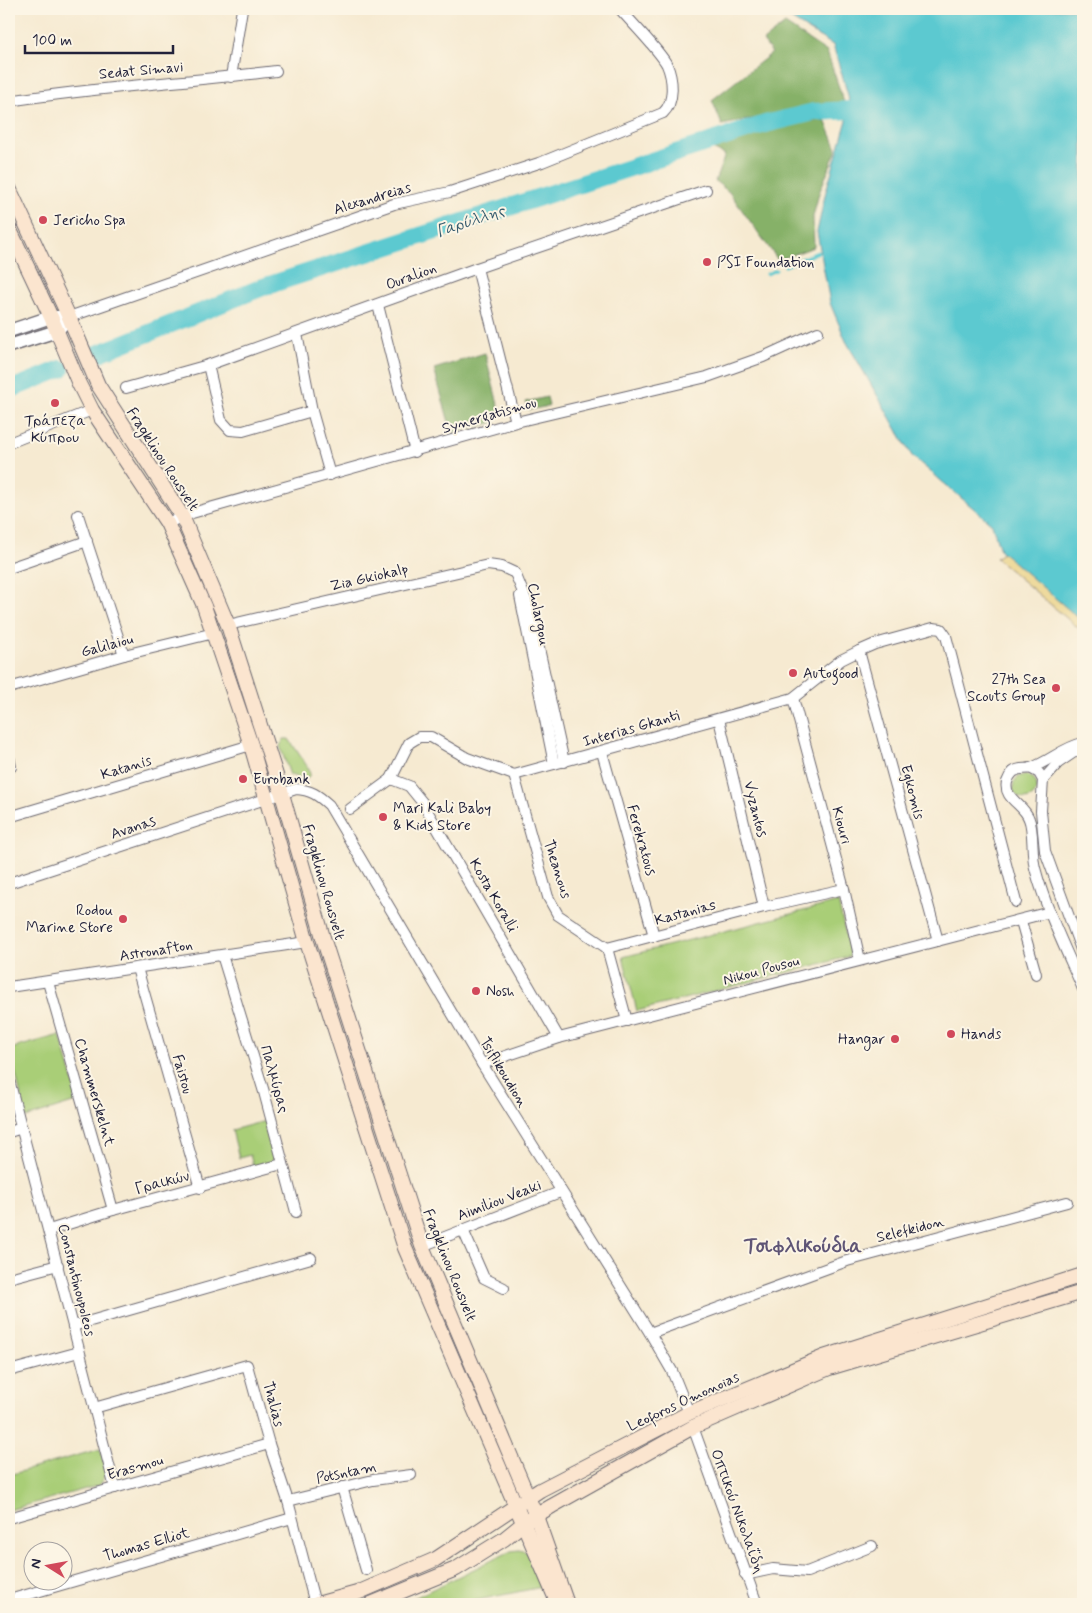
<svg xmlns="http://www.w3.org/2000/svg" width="1092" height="1613" viewBox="0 0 1092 1613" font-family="Mynerve,sans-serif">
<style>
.green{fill:#a9ce77;stroke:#667859}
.forest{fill:#86b168;stroke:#546a52}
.sand{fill:#eeda9e;stroke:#887e6c}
.water{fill:#5cc9d0;stroke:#3f7686}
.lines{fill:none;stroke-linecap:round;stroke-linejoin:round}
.stream{stroke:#5cc9d0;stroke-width:3}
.river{stroke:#5cc9d0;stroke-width:18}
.minor-casing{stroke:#6c6870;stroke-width:12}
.tertiary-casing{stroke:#6c6870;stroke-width:15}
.secondary-casing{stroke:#6c6870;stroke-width:16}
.minor{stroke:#fff;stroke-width:10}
.tertiary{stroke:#fff;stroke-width:12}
.secondary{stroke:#fbe5cf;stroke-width:14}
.poi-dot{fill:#d1495b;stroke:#fcf5e5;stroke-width:2}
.labels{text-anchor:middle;stroke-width:4;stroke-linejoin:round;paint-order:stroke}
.street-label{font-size:15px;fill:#22223b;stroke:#fcf5e5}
.poi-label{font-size:15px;fill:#22223b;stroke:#fcf5e5;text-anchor:start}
.water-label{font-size:16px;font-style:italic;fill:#365c6f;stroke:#fcf5e5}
.district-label{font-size:20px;font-weight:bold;fill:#5f5576;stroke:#fcf5e5}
</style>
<rect width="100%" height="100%" fill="#fcf5e5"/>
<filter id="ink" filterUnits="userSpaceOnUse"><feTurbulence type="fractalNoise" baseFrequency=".02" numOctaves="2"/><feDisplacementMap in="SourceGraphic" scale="10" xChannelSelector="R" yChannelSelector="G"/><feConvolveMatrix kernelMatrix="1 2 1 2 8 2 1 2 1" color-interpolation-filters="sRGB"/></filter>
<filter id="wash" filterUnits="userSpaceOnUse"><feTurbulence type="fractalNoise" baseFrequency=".0096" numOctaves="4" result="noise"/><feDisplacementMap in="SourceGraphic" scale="20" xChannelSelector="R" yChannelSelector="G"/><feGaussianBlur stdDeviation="1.12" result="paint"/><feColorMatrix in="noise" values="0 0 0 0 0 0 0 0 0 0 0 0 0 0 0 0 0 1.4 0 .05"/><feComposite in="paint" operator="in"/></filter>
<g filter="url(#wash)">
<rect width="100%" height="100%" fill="#f6ead1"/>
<g class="green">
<path d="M284 739H289L309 769 310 775 306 779 290 775 280 746Z"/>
<circle cx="1025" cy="787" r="12"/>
<path d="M838 902 851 956 637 1011 623 957Z"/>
<path d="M60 1035 79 1101 26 1118 10 1049Z"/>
<path d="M269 1120 276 1155 271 1164 254 1169 250 1155 239 1158 232 1130Z"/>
<path d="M100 1449 107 1473 100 1485 9 1510V1475Z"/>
<path d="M519 1550 527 1552 542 1587 458 1604H406V1602L511 1551Z"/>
</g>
<g class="forest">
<path d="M785 24 827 52 845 105 827 104 722 125 712 100 772 53 763 41Z"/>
<path d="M825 120 837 149 819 193 813 217 814 247 778 260 729 192 715 181 725 155 706 146 777 124Z"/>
<path d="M485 353 500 412 495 422 452 433 434 369Z"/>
<path d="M547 397 549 406 529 410 526 402Z"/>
</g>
<path class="sand" d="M1016 543 1083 602V632L996 558Z"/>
<path class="water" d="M782 9H1083V622L1000 550 992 524 912 456 846 341 830 303 817 232 826 191 850 110 848 95 833 45 789 18Z"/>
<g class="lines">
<g class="stream">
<path d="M785 266 818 252"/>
<path d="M767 274 776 270"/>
</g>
<g class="river">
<path d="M97 354 263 287 765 124 814 112 850 110"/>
<path d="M9 390 61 369"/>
</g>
</g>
</g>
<g filter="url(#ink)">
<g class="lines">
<defs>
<g id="minor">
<path d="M231 77 242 9"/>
<path d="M9 101C97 87 187 82 276 71"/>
<path d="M477 268 516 422"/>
<path d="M378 305 415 452"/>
<path d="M69 317 394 204 450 192 542 162 663 113C675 102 673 79 667 65 661 52 631 22 620 9"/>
<path d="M297 334 312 411 330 475"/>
<path d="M208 365 221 420 230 430 243 431 312 411"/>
<path d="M126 388 208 365 477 268 706 190"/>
<path d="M9 443 92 410"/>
<path d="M78 515 124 655"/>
<path d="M167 523 192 513 516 422 707 377 763 357 818 332"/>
<path d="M9 568 87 541"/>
<path d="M515 573 531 612 564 762"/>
<path d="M520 596 554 764"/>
<path d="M228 625 488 565 502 567 515 573"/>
<path d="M859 651 938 941"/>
<path d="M9 688 124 655 214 633"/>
<path d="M793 698 844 889 860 960"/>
<path d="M719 719 764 907"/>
<path d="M1083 743C1064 747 1050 761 1031 768 1025 770 1020 767 1013 772 1011 774 1008 779 1007 782 1003 799 1024 804 1029 819 1034 830 1031 853 1035 868 1046 910 1066 950 1083 989"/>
<path d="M602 752 654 936"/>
<path d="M9 757 11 767"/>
<path d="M1030 768 1039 773 1043 780 1041 811 1045 851 1083 955"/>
<path d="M514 775 548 897 558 915 607 948"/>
<path d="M391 779 409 786 422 802 559 1038"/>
<path d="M1043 780 1058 763 1080 748"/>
<path d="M350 809 391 779 409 743 419 737H431L467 758 514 775 793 698 841 660 859 651 875 644 933 628 941 629 946 636 1016 902"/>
<path d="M9 817 251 745"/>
<path d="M9 883 296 789C311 790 318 795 329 805L482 1064 650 1333 672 1371 689 1413"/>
<path d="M1021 921 1036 974"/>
<path d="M222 955 264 1092 296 1212"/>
<path d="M137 968 200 1188"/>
<path d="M48 982 113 1210"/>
<path d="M9 987 307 942"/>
<path d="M627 1021 607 948 764 907 844 889"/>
<path d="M482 1064 559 1038 1050 912"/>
<path d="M9 1080 115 1488"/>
<path d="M9 1132 22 1128"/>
<path d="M49 1230 113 1210 282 1164"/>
<path d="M463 1230 484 1278 504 1288"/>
<path d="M422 1246 560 1192"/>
<path d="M9 1278 58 1265"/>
<path d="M73 1326 311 1258"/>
<path d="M650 1333 847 1261 1067 1202"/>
<path d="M9 1371 79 1352"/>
<path d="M94 1408 247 1365 269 1444 288 1501 315 1604"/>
<path d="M693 1427 757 1604"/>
<path d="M342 1487 366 1570"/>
<path d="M288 1501 373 1480 411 1475"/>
<path d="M9 1518 269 1444"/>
<path d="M745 1575 773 1569 807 1572 872 1546"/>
<path d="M9 1600 292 1518"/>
</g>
<g id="tertiary">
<path d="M9 331 51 317H61"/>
<path d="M9 346 57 331 69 317"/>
</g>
<g id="secondary">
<path d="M9 188 69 317 98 385 182 516 228 625 282 794 324 941 422 1246 536 1516 567 1604"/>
<path d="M9 228 51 317 79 384 92 410 167 523 204 606 251 745 307 942 405 1248 555 1597"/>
<path d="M317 1604 357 1593 436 1559 540 1490 689 1413 824 1357 1083 1275"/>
<path d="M371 1604 456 1569 504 1539 525 1522 552 1506 693 1427 829 1368 1083 1292"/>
</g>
</defs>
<use href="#minor" class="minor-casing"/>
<use href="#tertiary" class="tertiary-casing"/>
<use href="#secondary" class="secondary-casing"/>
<use href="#minor" class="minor"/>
<use href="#tertiary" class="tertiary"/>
<use href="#secondary" class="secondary"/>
</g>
</g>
<g class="poi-dot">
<circle cx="43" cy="220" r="5"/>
<circle cx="707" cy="262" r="5"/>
<circle cx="55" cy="403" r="5"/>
<circle cx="793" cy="673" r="5"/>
<circle cx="1056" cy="688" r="5"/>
<circle cx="243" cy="779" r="5"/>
<circle cx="383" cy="817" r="5"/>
<circle cx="123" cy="919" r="5"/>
<circle cx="476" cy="991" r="5"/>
<circle cx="951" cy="1034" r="5"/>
<circle cx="895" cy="1039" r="5"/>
</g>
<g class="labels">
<g class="street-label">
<text transform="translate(141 70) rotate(-5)" y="5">Sedat Simavi</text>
<text transform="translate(372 198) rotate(-17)" y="5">Alexandreias</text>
<text transform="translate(411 276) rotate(-20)" y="5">Ouralion</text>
<text transform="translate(489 415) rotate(-16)" y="5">Synergatismou</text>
<text transform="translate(163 459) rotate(57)" y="5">Fragklinou Rousvelt</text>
<text transform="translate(369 577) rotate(-13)" y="5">Zia Gkiokalp</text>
<text transform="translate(539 614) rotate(79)" y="5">Cholargou</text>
<text transform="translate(107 645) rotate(-15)" y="5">Galilaiou</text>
<text transform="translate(631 728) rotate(-16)" y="5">Interias Gkanti</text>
<text transform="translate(126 767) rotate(-17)" y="5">Katanis</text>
<text transform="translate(913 792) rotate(75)" y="5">Egkomis</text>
<text transform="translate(756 809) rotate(76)" y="5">Vyzantos</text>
<text transform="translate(842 825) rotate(75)" y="5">Kiouri</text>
<text transform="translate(133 827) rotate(-18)" y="5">Avanas</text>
<text transform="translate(642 840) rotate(74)" y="5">Ferekratous</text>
<text transform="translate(558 869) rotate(72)" y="5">Theanous</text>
<text transform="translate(324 882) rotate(74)" y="5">Fragklinou Rousvelt</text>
<text transform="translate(494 895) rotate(60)" y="5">Kosta Koralli</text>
<text transform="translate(685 912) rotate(-15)" y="5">Kastanias</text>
<text transform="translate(156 950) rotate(-9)" y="5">Astronafton</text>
<text transform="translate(761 970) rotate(-15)" y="5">Nikou Pousou</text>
<text transform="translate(504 1072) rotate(59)" y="5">Tsiflikoudion</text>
<text transform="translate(183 1074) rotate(74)" y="5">Faistou</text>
<text transform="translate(275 1079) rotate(74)" y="5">Παλμύρας</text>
<text transform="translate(95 1092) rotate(74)" y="5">Chammerskelnt</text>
<text transform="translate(162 1182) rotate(-14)" y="5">Γραικών</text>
<text transform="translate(499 1200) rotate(-21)" y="5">Aimiliou Veaki</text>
<text transform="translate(910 1229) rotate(-14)" y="5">Selefkidon</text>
<text transform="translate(450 1265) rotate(68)" y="5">Fragklinou Rousvelt</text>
<text transform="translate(77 1280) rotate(76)" y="5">Constantinoupoleos</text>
<text transform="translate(683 1401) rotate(-25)" y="5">Leoforos Omonoias</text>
<text transform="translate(274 1404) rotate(75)" y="5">Thalias</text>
<text transform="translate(135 1467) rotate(-16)" y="5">Erasmou</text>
<text transform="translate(346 1472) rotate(-12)" y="5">Potsntam</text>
<text transform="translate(738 1511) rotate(70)" y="5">Οπτικού Νικολαΐδη</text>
<text transform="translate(146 1544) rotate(-16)" y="5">Thomas Elliot</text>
</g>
<g class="poi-label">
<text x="53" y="225">Jericho Spa</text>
<text x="717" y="267">PSI Foundation</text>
<text x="55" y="425" text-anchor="middle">Τράπεζα<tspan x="55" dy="17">Κύπρου</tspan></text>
<text x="803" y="678">Autogood</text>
<text x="1046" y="684" text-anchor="end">27th Sea<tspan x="1046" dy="17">Scouts Group</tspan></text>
<text x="253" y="784">Eurobank</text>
<text x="393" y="813">Mari Kali Baby<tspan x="393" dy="17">&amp; Kids Store</tspan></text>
<text x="113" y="915" text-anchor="end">Rodou<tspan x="113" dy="17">Marine Store</tspan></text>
<text x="486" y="996">Nosh</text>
<text x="961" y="1039">Hands</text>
<text x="885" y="1044" text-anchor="end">Hangar</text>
</g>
<g class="water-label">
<text transform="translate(470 220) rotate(-18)" y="6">Γαρύλλης</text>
</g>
<g class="district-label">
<text x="803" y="1252">Τσιφλικούδια</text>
</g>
</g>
<rect width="1092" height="1613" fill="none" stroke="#fcf5e5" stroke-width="30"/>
<g transform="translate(48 1566) rotate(281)"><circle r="24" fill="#fcf5e5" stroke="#a5a1a1"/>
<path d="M0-4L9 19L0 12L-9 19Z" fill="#d1495b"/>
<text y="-8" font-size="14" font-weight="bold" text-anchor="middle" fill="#22223b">N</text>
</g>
<path d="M25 45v8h148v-8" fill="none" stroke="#22223b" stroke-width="2.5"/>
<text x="32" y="45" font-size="15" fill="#22223b" stroke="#fcf5e5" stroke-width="4" paint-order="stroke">100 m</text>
</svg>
